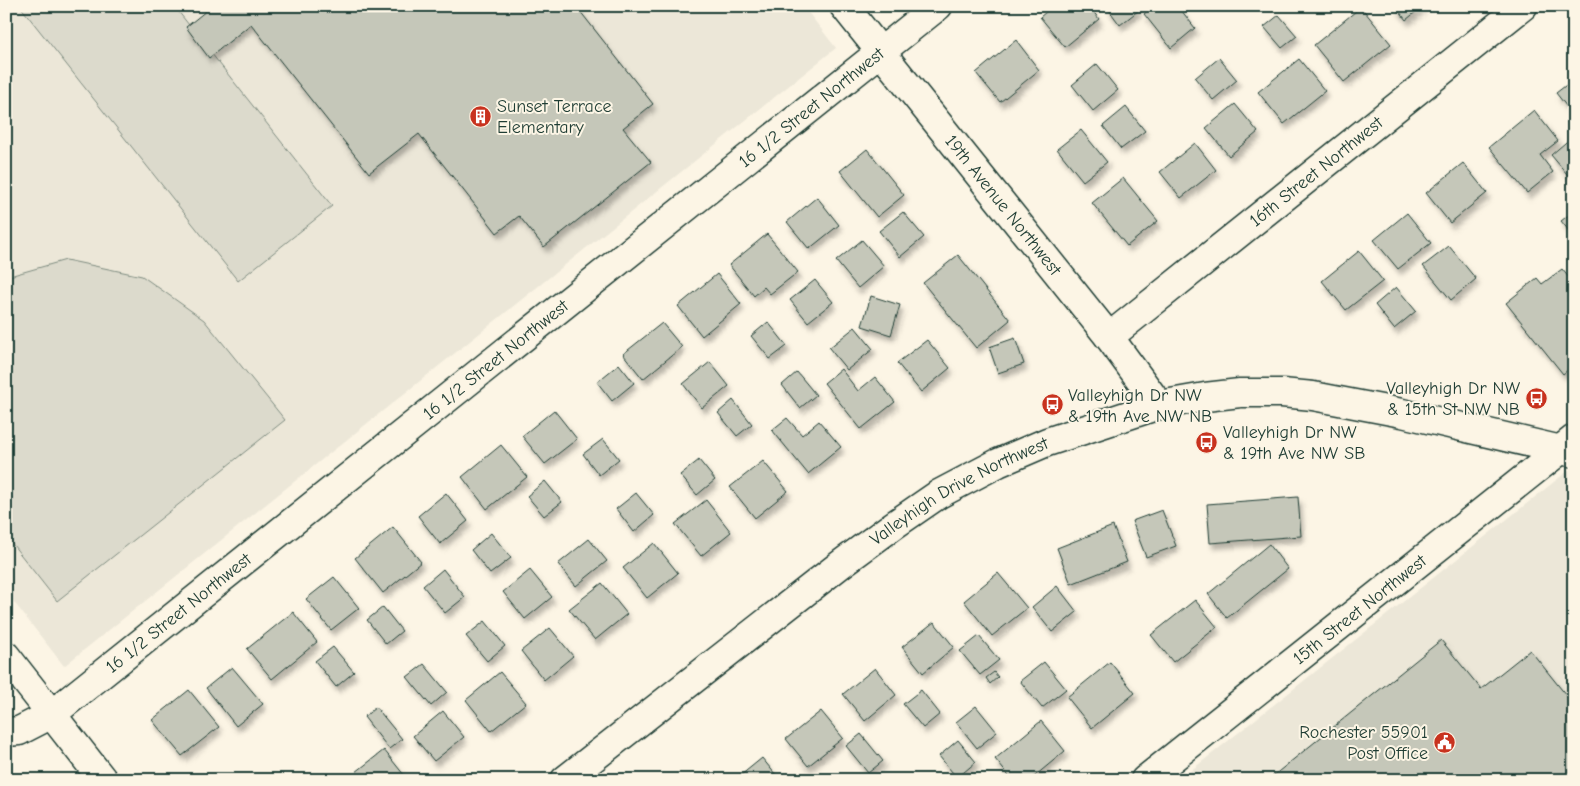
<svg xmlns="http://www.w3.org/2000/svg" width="1580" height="786" viewBox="0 0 1580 786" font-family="'Comic Neue',sans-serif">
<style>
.built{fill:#ece7d8}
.green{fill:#dcdacc;stroke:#7e8c80}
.building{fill:#c5c7b9;stroke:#1f3d34;filter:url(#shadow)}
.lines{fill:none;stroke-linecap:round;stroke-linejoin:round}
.minor-casing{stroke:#1f3d34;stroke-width:31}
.major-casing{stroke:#1f3d34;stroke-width:31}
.minor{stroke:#fcf5e5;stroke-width:28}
.major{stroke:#fcf5e5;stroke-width:28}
.labels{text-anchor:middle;stroke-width:4;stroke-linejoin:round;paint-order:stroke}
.poi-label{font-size:18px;fill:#1f3d34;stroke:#fcf5e5;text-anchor:start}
.street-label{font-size:18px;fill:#1f3d34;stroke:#fcf5e5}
</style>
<defs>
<filter id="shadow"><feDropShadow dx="3" dy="5.5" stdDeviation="2.5" flood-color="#0004"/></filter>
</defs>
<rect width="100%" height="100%" fill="#fcf5e5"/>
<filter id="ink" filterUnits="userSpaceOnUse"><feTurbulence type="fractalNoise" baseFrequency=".02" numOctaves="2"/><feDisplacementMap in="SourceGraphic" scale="10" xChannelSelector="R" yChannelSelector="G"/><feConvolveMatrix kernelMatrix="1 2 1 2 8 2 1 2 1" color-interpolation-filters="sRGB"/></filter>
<g filter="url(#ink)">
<g class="built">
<path d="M6 6H803L836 48 64 666 6 592Z"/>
<path d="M1569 470 1574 472V780H1179Z"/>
</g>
<g class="green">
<path d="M20 6H174L332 206 238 281Z"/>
<path d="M66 260 142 276 204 320 285 420 57 601 6 536V277Z"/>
</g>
<g class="building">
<path d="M212 6H576L653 104 623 128 651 162 544 247 519 216 497 233 419 134 369 173 251 24 209 58 186 27Z"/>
<path d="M1053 6H1089L1099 19 1065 47 1040 17Z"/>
<path d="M1106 6H1136L1139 10 1120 25Z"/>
<path d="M1153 6H1178L1195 28 1171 48 1144 14Z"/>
<path d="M1395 6H1423L1406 20Z"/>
<path d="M1361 7 1391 44 1344 82 1314 45Z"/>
<path d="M1279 15 1297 36 1282 48 1264 27Z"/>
<path d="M1016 40 1039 70 1000 102 976 73Z"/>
<path d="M1219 58 1237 80 1213 100 1195 78Z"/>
<path d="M1299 59 1325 91 1284 124 1258 92Z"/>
<path d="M1097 64 1118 90 1093 111 1072 85Z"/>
<path d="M1574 79V116L1556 93Z"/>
<path d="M1235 104 1258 132 1229 156 1206 128Z"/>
<path d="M1126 107 1145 131 1121 149 1103 126Z"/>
<path d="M1534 110 1558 141 1540 155 1553 172 1527 193 1489 147Z"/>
<path d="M1081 130 1107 162 1083 181 1057 149Z"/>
<path d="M1572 137 1574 139V178L1572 180 1551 155Z"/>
<path d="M1195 143 1216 170 1181 198 1160 172Z"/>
<path d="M867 149 904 195 877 217 840 171Z"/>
<path d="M1463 163 1487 193 1450 223 1426 193Z"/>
<path d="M1123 178 1158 221 1127 246 1092 203Z"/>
<path d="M817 197 839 225 809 249 787 222Z"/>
<path d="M1574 211V237L1561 221Z"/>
<path d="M903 212 924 237 900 257 879 231Z"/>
<path d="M1407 213 1431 243 1398 269 1374 240Z"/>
<path d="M767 234 798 272 770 294 764 287 754 296 729 265Z"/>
<path d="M862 240 884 266 858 288 836 261Z"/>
<path d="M1449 246 1476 279 1451 300 1423 266Z"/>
<path d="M1359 251 1383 281 1346 310 1322 281Z"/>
<path d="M958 255 1010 320 976 348 923 283Z"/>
<path d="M1562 269 1574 284V365L1563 374 1506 303 1537 278 1542 284Z"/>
<path d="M717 274 741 304 702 336 678 306Z"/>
<path d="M815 280 833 302 808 322 790 300Z"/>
<path d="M1396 287 1416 311 1394 329 1375 305Z"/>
<path d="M871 296 900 305 891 335 862 326Z"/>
<path d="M768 322 787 346 770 359 751 336Z"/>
<path d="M662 323 682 347 643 379 623 354Z"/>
<path d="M855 327 873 349 847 370 829 348Z"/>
<path d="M1015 338 1024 364 998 373 989 347Z"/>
<path d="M927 340 950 368 921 392 897 363Z"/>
<path d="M710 362 729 386 702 408 683 384Z"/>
<path d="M619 364 634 383 612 401 597 382Z"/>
<path d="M841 369 858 391 875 377 895 402 861 429 824 383Z"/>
<path d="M797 372 816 395 800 408 782 385Z"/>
<path d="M733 400 752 424 737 436 718 413Z"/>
<path d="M554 410 577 439 545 464 522 436Z"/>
<path d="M787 418 802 435 819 421 841 447 808 474 772 430Z"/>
<path d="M603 439 619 459 599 475 583 454Z"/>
<path d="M501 445 527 477 487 509 462 477Z"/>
<path d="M699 460 715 480 697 495 680 475Z"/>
<path d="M763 461 788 491 755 518 730 487Z"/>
<path d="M545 481 562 502 544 516 527 496Z"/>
<path d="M446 493 468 521 440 544 418 516Z"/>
<path d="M636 493 654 515 634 532 616 509Z"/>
<path d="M1298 497 1301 536 1210 543 1207 504Z"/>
<path d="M706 500 731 532 701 556 675 524Z"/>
<path d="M1162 510 1176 546 1146 557 1132 521Z"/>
<path d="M1113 526 1127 562 1071 584 1057 548Z"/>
<path d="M393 527 421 562 383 593 355 558Z"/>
<path d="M491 533 511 558 490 574 471 550Z"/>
<path d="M589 539 607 561 576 586 558 564Z"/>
<path d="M654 543 678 573 647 598 623 568Z"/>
<path d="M1269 544 1288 569 1227 618 1208 594Z"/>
<path d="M443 569 465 597 445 613 423 586Z"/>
<path d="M530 570 552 597 525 619 503 592Z"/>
<path d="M998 573 1027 608 992 636 964 601Z"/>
<path d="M334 577 359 608 331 630 306 599Z"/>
<path d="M602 583 627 614 595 640 569 609Z"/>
<path d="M1057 586 1077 612 1052 632 1032 607Z"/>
<path d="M1195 600 1217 627 1173 662 1151 635Z"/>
<path d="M383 607 402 631 386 644 367 620Z"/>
<path d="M293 612 317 642 272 679 247 649Z"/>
<path d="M485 621 505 646 487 661 466 636Z"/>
<path d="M934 622 954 647 923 673 902 647Z"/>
<path d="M550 628 573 656 544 680 521 651Z"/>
<path d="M979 636 999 660 980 675 960 651Z"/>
<path d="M1441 640 1481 689 1530 650 1574 705V780H1268Z"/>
<path d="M333 647 354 672 336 687 315 661Z"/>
<path d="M1044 662 1066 689 1042 708 1020 681Z"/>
<path d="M1110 662 1135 693 1092 728 1067 697Z"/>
<path d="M424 664 447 692 431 706 407 677Z"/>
<path d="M232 667 263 704 236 726 206 688Z"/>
<path d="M875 668 896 695 865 721 843 694Z"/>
<path d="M500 672 526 703 491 731 466 700Z"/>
<path d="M994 672 998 677 990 684 986 678Z"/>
<path d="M189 690 219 727 182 756 152 720Z"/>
<path d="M921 690 940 714 923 728 903 704Z"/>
<path d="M976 706 997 732 977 748 956 722Z"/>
<path d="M376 707 402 739 389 749 364 717Z"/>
<path d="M443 711 464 737 434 761 413 736Z"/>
<path d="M821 711 843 738 808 766 786 739Z"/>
<path d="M1041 721 1065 751 1030 780H1012L995 759Z"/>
<path d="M861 734 883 761 868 773 846 746Z"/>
<path d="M958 740 976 762 957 778 939 756Z"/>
<path d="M384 750 408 780H362L356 772Z"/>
<path d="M762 758 780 780H735Z"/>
</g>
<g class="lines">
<defs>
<g id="minor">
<path id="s1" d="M844 6 1109 337 1159 405"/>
<path id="s2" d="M1109 337 1523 6"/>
<path d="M6 656 103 780"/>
<path id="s3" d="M6 732 19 731 52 714 938 6"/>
<path id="s4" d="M1145 780 1574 439"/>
</g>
<g id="major">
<path id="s5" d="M565 780 841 564 894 525 939 494 998 463 1047 442 1159 405 1205 397 1240 393H1282L1313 396 1402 413 1574 453"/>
</g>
</defs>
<use href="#minor" class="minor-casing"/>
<use href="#major" class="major-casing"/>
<use href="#minor" class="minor"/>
<use href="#major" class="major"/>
</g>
</g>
<defs>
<symbol id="building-disc" viewBox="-11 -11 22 22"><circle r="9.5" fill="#c8321e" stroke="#fcf5e5"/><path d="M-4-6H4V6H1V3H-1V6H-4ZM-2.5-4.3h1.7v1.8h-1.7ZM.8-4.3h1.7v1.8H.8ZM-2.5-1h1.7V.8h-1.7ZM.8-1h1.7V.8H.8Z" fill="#fff"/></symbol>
<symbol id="bus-disc" viewBox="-11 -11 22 22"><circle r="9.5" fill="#c8321e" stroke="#fcf5e5"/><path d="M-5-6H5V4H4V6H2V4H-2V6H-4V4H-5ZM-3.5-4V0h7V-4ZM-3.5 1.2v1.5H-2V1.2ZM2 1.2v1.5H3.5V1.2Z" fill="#fff"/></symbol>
<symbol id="civic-disc" viewBox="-11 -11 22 22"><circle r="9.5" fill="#c8321e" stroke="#fcf5e5"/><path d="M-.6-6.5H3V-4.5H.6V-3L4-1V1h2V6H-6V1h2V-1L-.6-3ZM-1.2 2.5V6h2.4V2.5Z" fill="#fff"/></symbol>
</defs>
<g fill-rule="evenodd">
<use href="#building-disc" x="468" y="104" width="25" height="25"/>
<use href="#bus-disc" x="1524" y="386" width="25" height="25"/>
<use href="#bus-disc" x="1040" y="392" width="25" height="25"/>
<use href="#bus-disc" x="1194" y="430" width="25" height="25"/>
<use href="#civic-disc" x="1432" y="730" width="25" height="25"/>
</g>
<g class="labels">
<g class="poi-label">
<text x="497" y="112">Sunset Terrace<tspan x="497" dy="21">Elementary</tspan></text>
<text x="1520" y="394" text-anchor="end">Valleyhigh Dr NW<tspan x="1520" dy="21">&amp; 15th St NW NB</tspan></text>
<text x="1068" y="401">Valleyhigh Dr NW<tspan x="1068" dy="21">&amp; 19th Ave NW NB</tspan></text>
<text x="1223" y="438">Valleyhigh Dr NW<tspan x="1223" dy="21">&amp; 19th Ave NW SB</tspan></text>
<text x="1428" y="738" text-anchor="end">Rochester 55901<tspan x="1428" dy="21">Post Office</tspan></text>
</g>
<g class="street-label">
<text dy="6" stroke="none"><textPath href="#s3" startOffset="1022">16 1/2 Street Northwest</textPath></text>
<text dy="6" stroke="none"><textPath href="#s2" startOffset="265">16th Street Northwest</textPath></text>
<text dy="6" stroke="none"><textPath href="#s1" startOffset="255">19th Avenue Northwest</textPath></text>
<text dy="6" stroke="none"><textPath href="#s3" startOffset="618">16 1/2 Street Northwest</textPath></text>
<text dy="6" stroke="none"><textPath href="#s5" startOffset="490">Valleyhigh Drive Northwest</textPath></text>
<text dy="6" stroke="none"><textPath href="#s4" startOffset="274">15th Street Northwest</textPath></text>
<text dy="6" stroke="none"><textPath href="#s3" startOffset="212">16 1/2 Street Northwest</textPath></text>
</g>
</g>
<rect width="1580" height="786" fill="none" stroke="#fcf5e5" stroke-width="25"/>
<rect x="12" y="12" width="1555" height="761" fill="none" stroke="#1f3d34" stroke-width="2" filter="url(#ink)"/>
</svg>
